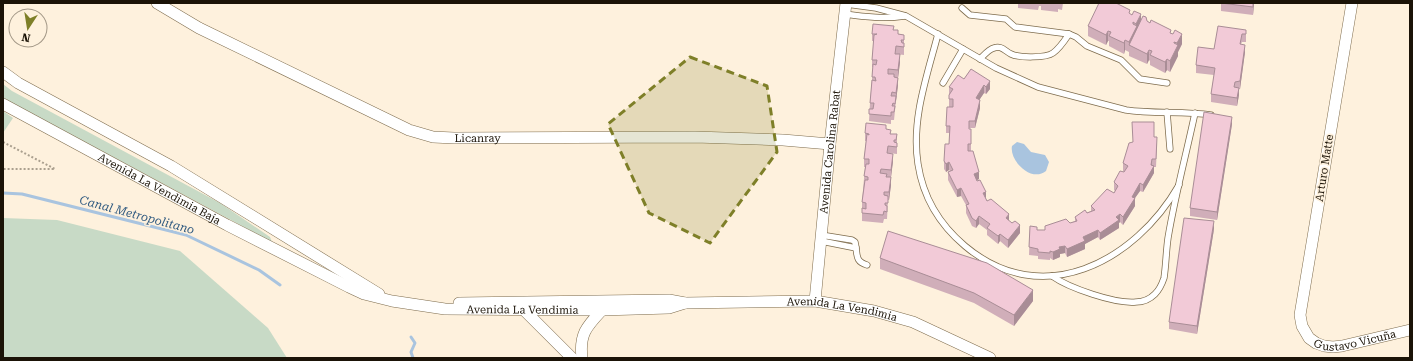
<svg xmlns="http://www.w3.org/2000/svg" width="1413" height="361" viewBox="0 0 1413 361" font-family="'Roboto Serif',serif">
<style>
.green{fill:#c8dac6}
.water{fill:#a9c4df}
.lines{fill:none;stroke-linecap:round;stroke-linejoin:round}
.stream{stroke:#a9c4df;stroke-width:3}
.service-casing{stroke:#7e6c4d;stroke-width:7}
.minor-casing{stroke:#7e6c4d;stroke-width:12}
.path{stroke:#aba08f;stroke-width:2;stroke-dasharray:2 2;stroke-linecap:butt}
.service{stroke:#fff;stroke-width:5.5}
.minor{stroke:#fff;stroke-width:11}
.wall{fill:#d0aeb9}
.shaded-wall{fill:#a98d96}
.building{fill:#f2cad7;stroke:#a98d96}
.marked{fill:#7e7f28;fill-opacity:0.2;stroke:#7e7f28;stroke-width:3;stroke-dasharray:8 5;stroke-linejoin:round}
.labels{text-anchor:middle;stroke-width:3;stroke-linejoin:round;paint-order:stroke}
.street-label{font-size:11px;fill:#1b1307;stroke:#fef1dd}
.water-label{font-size:12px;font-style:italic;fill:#315b81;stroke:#fef1dd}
</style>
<rect width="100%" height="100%" fill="#fef1dd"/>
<g class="green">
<path d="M3 84 12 91 220 203 270 237 272 242 3 98Z"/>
<path d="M3 111 13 118 3 133Z"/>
<path d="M3 218 57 220 180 251 268 328 287 358H3Z"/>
</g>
<path class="water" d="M1017 142 1024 144 1031 152 1045 155 1049 162 1046 171C1031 183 1009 160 1012 146Z"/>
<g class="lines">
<g class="stream">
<path d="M3 193 22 194 186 235 259 270 280 285"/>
<path d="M411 337 415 343 411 352 413 358"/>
</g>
<defs>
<g id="service">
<path d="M846 4 876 8 906 16 996 68 1038 87 1126 110C1154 114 1183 111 1211 115"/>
<path d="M962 8 970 15 1006 19 1015 27 1069 34 1076 37 1087 46 1121 60 1140 79 1167 83"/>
<path d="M845 14C866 17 884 19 905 16"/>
<path d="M938 34C927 76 911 120 918 164 923 197 940 225 965 246 1042 311 1135 262 1179 185"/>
<path d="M980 59C984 55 989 49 994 48 1001 45 1005 51 1011 54 1019 58 1046 58 1053 53 1060 48 1065 40 1069 34"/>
<path d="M943 83 963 49"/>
<path d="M1167 112 1170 149"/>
<path d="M821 235 852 240 855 242C858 254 854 261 867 265"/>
<path d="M821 241 856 248"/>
<path d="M1052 276C1069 288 1115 304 1136 302 1143 302 1150 299 1155 294 1159 290 1162 284 1164 278 1166 265 1166 252 1168 238 1175 196 1186 155 1195 113"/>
</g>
<g id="minor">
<path id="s1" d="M157 3 199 28 409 130 433 137 454 138 695 137 783 140 830 144"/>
<path id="s2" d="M1352 3 1300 315 1302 326 1309 338 1316 343 1324 346 1333 347 1342 346 1410 330"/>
<path d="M3 72 18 83 171 166 379 294"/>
<path id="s3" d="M3 104 227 225 349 287 364 294 392 301 445 309 602 310 669 308 685 303"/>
<path id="s4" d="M815 301 830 144 846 3"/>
<path id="s5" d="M459 303 669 300 685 303 815 301 874 311 913 322 990 358"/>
<path d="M522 308 572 358"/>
<path d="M582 358C579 334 587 326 602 310"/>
</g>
</defs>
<use href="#service" class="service-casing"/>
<use href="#minor" class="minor-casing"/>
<path class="path" d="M3 142 55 169H3"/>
<use href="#service" class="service"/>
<use href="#minor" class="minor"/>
</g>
<g class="wall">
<path d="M1018 3H1063L1062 10 1058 9V12L1041 10V6H1039L1038 10 1018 8Z"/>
<path d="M1221 3H1254L1253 15 1221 11Z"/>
<path d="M1130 14 1141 20 1147 21 1171 33 1182 44 1178 52V56L1170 72 1167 70 1165 73 1150 65V61L1149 60 1147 64 1129 56V52L1125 50 1124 54 1109 46V41H1108L1106 45 1088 36V26Z"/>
<path d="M894 30 898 34 904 35V55L896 54 900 62 898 78V85L896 101 894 120H891V124L869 121 870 103 873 67H872V60L874 41H872V34Z"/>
<path d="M1246 30V42H1242L1241 44 1245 52 1240 89H1239V95L1237 106 1211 102V94L1214 75 1196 73V65L1214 49Z"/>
<path d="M971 69 990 89 986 94 984 93 979 100 980 108 975 128H969V129H971V151L979 179 977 180 987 201 1009 221 1020 233 1008 248 1000 241 998 244 987 235V230L979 224 976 228 972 226 966 213V205L961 196 957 197 948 180V172L950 171 949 170 946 172 944 169V161L949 144 950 133H946V126L949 107V87L964 79Z"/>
<path d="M1232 124 1217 220 1190 216V208Z"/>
<path d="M886 129 891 134H897V154L888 153 893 161 891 177V185L889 200H888L887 219H884L883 223 862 221V202L865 167H864V159L866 141H865V133Z"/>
<path d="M1154 137 1157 145 1156 167H1154V173L1143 192 1140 191 1135 198V206L1123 225 1120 222 1119 223V228L1100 240 1098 237 1085 244V249L1067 257 1065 253 1060 254V257L1053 260 1050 258V260L1038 259V256L1029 255 1030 226 1037 230H1045V226L1070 223 1075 221V217L1091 211V206L1114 193 1115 191 1114 190V182L1124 172 1123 171V163L1133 142Z"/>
<path d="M1214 229 1197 334 1169 329V322Z"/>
<path d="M880 258 1033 301 1014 326 974 303 880 269Z"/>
</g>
<g class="shaded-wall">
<path d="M1253 3H1254L1253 15Z"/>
<path d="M1141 14V25L1129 46V42L1136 27V24Z"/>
<path d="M1108 31V41L1106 45V35Z"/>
<path d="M1182 34V44L1178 52V56L1170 72V61L1177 47V43Z"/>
<path d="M1125 40V50L1124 54V43Z"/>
<path d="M1245 45V52L1240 89V81Z"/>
<path d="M1149 50V60L1147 64V54Z"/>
<path d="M900 54V62L898 78V70Z"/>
<path d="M1167 59V70L1165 73V62Z"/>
<path d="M898 78V85L896 101V93Z"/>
<path d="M990 81V89L986 94V87Z"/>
<path d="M984 85V93L976 105V98Z"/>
<path d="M1239 88V95L1237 106V98Z"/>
<path d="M980 100V108L975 128V121Z"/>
<path d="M1232 117V124L1217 220V212Z"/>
<path d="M893 154V161L891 177V170Z"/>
<path d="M1152 159V166H1154V173L1143 192V185L1151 165Z"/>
<path d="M949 162V170L946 172V164Z"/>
<path d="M979 172V179L974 182V174Z"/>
<path d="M891 177V185L889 200V192Z"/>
<path d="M1140 183V191L1135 198V206L1123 225V217L1132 197Z"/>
<path d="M961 188V196L957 197V190Z"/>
<path d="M986 192V199L983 193Z"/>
<path d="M1009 214V222L1006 218Z"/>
<path d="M1120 214V222L1119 223V228L1100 240V233Z"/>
<path d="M979 216V224L976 228V221Z"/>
<path d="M1214 221V229L1197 334V326Z"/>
<path d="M1020 225V233L1008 248V240Z"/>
<path d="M1098 230V237L1085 244V249L1067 257V249L1083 237Z"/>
<path d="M1000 234V241L998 244V236Z"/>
<path d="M1065 246V253L1060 254V257L1053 260V252L1059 247Z"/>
<path d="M1033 290V301L1014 326V315Z"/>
</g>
<g class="building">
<path d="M1099 3H1116L1130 10 1129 13 1132 15 1134 11 1141 14 1136 24 1133 22V24L1137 26 1129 42 1125 40 1124 43 1109 36 1111 32 1108 31 1106 35 1088 26Z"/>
<path d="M1221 3H1253V7Z"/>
<path d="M1143 16 1146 17 1147 21 1150 23 1151 20 1171 30 1170 33 1173 34 1175 30 1182 34 1177 43 1174 42V43L1178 45 1170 61 1167 59 1165 62 1150 55 1152 51 1149 50 1147 54 1129 45Z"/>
<path d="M873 24 894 26 893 30H898V34L904 35V40H901L902 43H904V47L896 46 895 54H900L898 70 888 69V74H894V77L898 78 896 93 892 92 891 96H896L895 104 893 103 892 106H895L894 112H891V116L869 114V109H873L874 103H870L872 80 876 81 875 77H872L873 64 876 65 877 60H872L874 35 877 34H872Z"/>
<path d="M1218 26 1246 30V34H1242L1240 44 1245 45 1240 81 1235 82 1234 87 1239 88 1237 98 1211 94 1215 68 1196 65 1198 47 1214 49Z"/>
<path d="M971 69 990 81 986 87 984 85 976 98 980 100 975 121H969V129H971V144H968V151H973L979 172 974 174 977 181 980 180 986 192 983 193 987 201 991 199 1009 214 1006 218 1012 223 1015 221 1020 225 1008 240 1000 234 998 236 987 228 990 224 979 216 976 221 972 218 966 205 969 204 961 188 957 190 948 172 953 170 949 162 946 164 944 161 945 144H949L950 126H946L947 107H953V99H949V95L953 89 949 87 958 75 964 79Z"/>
<path d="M1204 112 1232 117 1217 212 1190 208Z"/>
<path d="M1132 122H1154V137H1157L1156 159H1152L1151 165 1154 166 1143 185 1140 183 1132 197 1135 198 1123 217 1120 214 1116 217 1119 220 1100 233 1098 230 1083 237 1085 241 1067 249 1065 246 1059 247 1060 249 1053 252 1050 251V253L1038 252V249L1029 247 1030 226 1037 227V230H1045V226L1066 219 1070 223 1077 221 1075 217 1085 210 1087 213 1095 210 1091 206 1107 189 1114 193 1118 186 1114 182 1120 171 1124 172 1128 166 1123 163 1129 143 1133 142Z"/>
<path d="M866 123 886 125V129L891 130 890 134H897L896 140H894V142L897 143V147L888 146 887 153 893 154 891 170 881 169 880 173 887 174 886 177H891L889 192H884V195L888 196V203H885V205L887 206V212L884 211 883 215 862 213V208L866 209V203L862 202 865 180H868V177L864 176 866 164H869V159H864L867 134 869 135V134L865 133Z"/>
<path d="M1184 218 1214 221 1197 326 1169 322Z"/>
<path d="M888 231 987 263 1033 290 1014 315 974 293 880 258Z"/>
</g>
<path class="marked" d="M690 57 767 86 777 152 710 243 649 213 608 124Z"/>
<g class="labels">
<g class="street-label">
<text dy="4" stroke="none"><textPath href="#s1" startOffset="352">Licanray</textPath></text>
<text dy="4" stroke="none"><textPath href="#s4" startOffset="150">Avenida Carolina Rabat</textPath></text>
<text transform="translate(1324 168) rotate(-81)" y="4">Arturo Matte</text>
<text dy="4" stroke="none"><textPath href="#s3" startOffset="178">Avenida La Vendimia Baja</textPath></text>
<text dy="4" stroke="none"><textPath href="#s3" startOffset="568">Avenida La Vendimia</textPath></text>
<text dy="4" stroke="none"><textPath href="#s5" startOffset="384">Avenida La Vendimia</textPath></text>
<text dy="4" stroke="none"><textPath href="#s2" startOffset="390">Gustavo Vicuña</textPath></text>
</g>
<g class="water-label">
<text transform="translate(137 215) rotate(15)" y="4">Canal Metropolitano</text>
</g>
</g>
<rect width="1413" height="361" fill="none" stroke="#1b1307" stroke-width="8"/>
<g transform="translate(28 28) rotate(192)"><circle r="19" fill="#fef1dd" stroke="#a39887"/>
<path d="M0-3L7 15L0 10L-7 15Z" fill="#7e7f28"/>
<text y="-6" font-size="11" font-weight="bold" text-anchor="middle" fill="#1b1307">N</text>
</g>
</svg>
